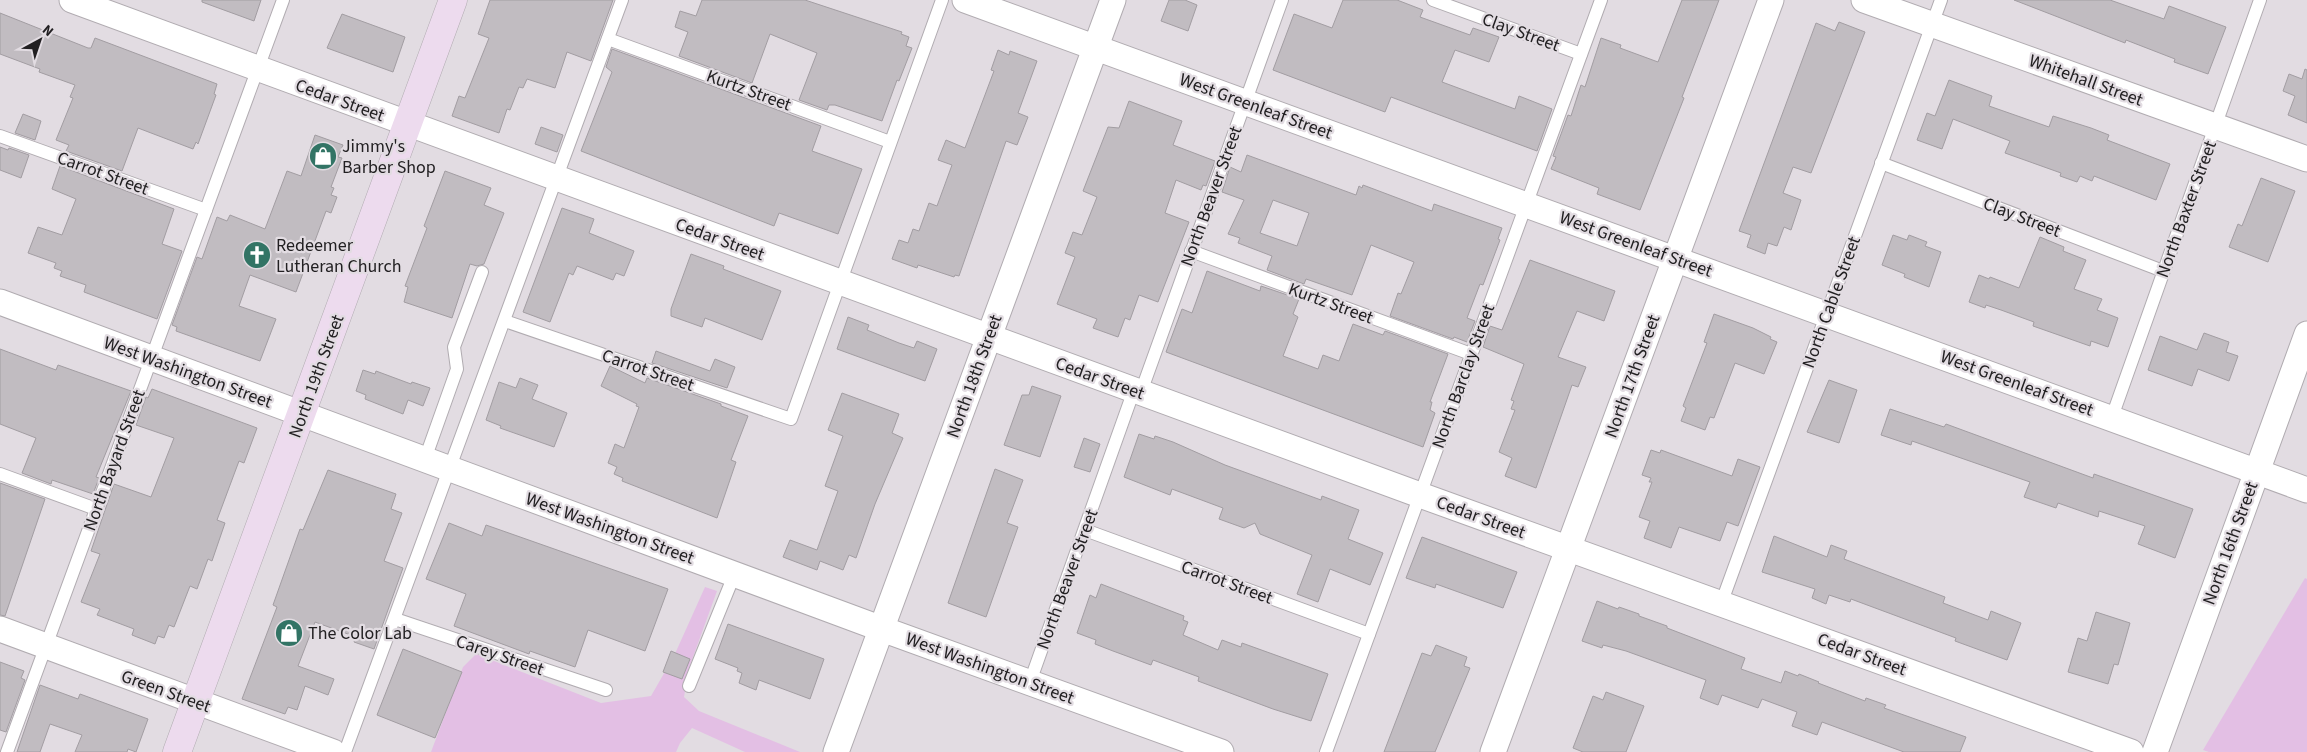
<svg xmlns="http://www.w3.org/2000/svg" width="2307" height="752" viewBox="0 0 2307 752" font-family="'Source Sans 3',sans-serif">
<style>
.green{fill:#e3bfe4}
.building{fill:#c1bcc1;stroke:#a29da2;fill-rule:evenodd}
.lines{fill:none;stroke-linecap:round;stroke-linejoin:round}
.lane-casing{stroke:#b1acb1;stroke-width:14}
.street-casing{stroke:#b1acb1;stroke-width:27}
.secondary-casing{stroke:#b1acb1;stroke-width:29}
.lane{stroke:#fff;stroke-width:12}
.street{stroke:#fff;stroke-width:25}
.secondary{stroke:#eddbee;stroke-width:28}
.labels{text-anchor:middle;stroke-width:4.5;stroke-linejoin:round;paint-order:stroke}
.street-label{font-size:18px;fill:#222022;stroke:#e2dce2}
.poi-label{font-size:18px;fill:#222022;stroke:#e2dce2;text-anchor:start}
</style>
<rect width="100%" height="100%" fill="#e2dce2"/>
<g class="green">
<path d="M2305 578 2307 579V752H2209L2203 750Z"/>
<path d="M705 587 717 591 689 668 684 697 699 711 800 752H745L692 728 680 743 676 752H431L463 667 476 654 601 703 651 696 674 656Z"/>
</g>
<g class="building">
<path d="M202 0H261L254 21 202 2Z"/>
<path d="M490 0H613L591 61 567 52 555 88 527 79 523 88 519 87 510 110 507 109 499 133 452 116 459 96 465 98 489 38 478 34Z"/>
<path d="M702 0H805L902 32 901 34 909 37 906 46 912 48 899 81 897 80 882 121 835 105H829L827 110 799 100 817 53 770 34 752 83 679 56 688 32 675 27 680 11 696 16Z"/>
<path d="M1169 0H1185L1197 5 1188 31 1161 21Z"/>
<path d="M1343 0H1397L1423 10 1420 17 1470 35 1473 28 1499 37 1489 62 1455 50 1442 82 1515 109 1519 96 1552 109 1537 151 1391 97 1385 112 1273 70 1294 14 1332 28Z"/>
<path d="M1682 0H1719L1682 97 1684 98 1640 210 1597 194 1599 188 1551 169 1556 157 1553 156 1568 115 1571 116 1581 85 1585 87 1601 38 1621 45 1620 48 1658 62Z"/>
<path d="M2014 0H2110L2164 19 2169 6 2226 27 2208 74 2174 62 2175 59 2126 40 2125 43Z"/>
<path d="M0 13 88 48H91L95 38 217 84 214 94 216 95 198 144 196 142 193 149 138 128 122 171 66 151 69 145 56 140 73 98 70 97 75 85 39 72 40 69 0 54Z"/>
<path d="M342 14 405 37 393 72 327 48Z"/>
<path d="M1839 22 1865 32 1811 173 1793 167 1783 193 1801 200 1791 230 1784 227 1777 246 1768 243 1765 254 1747 247 1751 235 1739 231 1816 23 1835 31Z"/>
<path d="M612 49 821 126 812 151 862 169 838 234 779 213 774 226 581 151 612 72 606 67Z"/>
<path d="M998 50 1009 55 1010 51 1037 61 1018 113 1028 117 1017 145 1006 141 959 276 955 275 954 277 918 265 917 268 892 259 899 240 908 243 913 229 919 231 929 203 937 206 952 165 938 160 946 140 965 148 994 71 991 70Z"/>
<path d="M2305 69 2307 70V123L2288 115 2295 96 2283 91 2289 74 2302 79Z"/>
<path d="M1949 80 1992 96 1989 106 2049 127 2053 116 2091 128 2109 135 2107 140 2170 164 2156 200 2094 176 2092 181 2080 176 2077 182 2060 176 2061 173 2005 153 2010 141 1953 119 1942 149 1917 140 1927 113 1935 116Z"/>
<path d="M1129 101 1182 121 1173 145 1215 161 1206 186 1203 185 1201 190 1176 180 1165 213 1189 222 1158 302 1139 295 1130 320 1125 318 1118 337 1093 328 1097 319 1057 304 1075 257 1065 253 1073 232 1082 235 1097 197 1083 191 1108 127 1119 128Z"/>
<path d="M23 114 41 121 35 140 15 133Z"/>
<path d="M541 127 563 135 557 152 535 144Z"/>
<path d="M315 135 343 145 338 157 342 158 331 187 334 188 331 195 337 197 331 213 326 211 296 292 250 275 239 306 276 319 260 361 176 331 177 327 172 325 197 257 202 259 217 217 227 221 230 215 265 229 287 171 301 176Z"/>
<path d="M0 147 8 150 9 148 29 155 21 178 0 170Z"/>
<path d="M1247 155 1356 195 1359 186 1362 188 1363 185 1432 211 1434 204 1502 228 1498 239 1500 240 1483 285 1480 284 1467 318 1475 321 1467 342 1454 337 1453 339 1390 316 1398 293 1401 294 1414 262 1371 245 1352 295 1306 279 1304 284 1267 270 1272 256 1238 243 1240 238 1228 234 1244 200 1222 192 1230 167 1241 172ZM1273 200 1309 213 1297 246 1260 233Z"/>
<path d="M60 166 174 209 162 244 182 251 157 319 84 292 86 285 60 276 62 271 54 268 56 263 28 253 38 227 62 235 76 199 52 189Z"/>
<path d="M445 171 491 188 484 205 504 213 484 264 477 266 470 264 452 318 404 302 408 287 405 286 427 228 424 226Z"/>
<path d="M2261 178 2295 191 2268 262 2229 247 2238 224 2242 226Z"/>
<path d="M562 208 594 219 589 233 634 251 624 276 616 273 613 280 577 266 573 275 569 273 550 322 523 312Z"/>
<path d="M1893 235 1907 240 1909 235 1927 242 1925 246 1941 252 1929 287 1904 277 1905 274 1882 265Z"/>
<path d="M2040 237 2064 247 2063 251 2086 260 2074 289 2102 299 2097 310 2118 318 2108 347 2091 341 2090 346 2033 326 2034 322 2001 310 1986 305 1985 308 1969 302 1979 275 1989 279 1990 277 2019 288Z"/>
<path d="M691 254 724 266 723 269 781 291 762 340 705 318 702 327 671 316V309Z"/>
<path d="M1530 260 1615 291 1604 321 1577 311 1558 357 1586 367 1578 387 1572 385 1536 488 1505 476 1512 458 1499 452 1515 410 1511 409 1514 401 1511 400 1524 364 1483 347 1490 326 1502 330Z"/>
<path d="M1207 271 1260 291 1261 286 1299 299 1293 314 1298 317 1283 356 1318 369 1323 355 1339 361 1353 324 1383 335 1385 331 1448 354 1430 402H1432L1430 410 1435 413 1423 447 1166 352 1182 309 1192 313Z"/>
<path d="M1714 314 1753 328 1771 337 1770 339 1777 342 1764 374 1735 363 1714 418 1710 417 1705 430 1681 421 1686 408 1683 406 1707 343 1704 342Z"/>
<path d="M848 317 869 325 867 330 899 343 914 348 917 341 937 349 925 381 837 349Z"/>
<path d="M2204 333 2229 342 2226 352 2238 356 2229 381 2198 369 2192 386 2148 370 2160 336 2197 350Z"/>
<path d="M0 349 56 370 58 365 131 391 96 477 99 478 93 494 52 480 51 484 22 473 36 438 0 424Z"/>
<path d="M656 351 710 371 715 359 735 367 727 388 652 363Z"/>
<path d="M610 366 645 383 647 378 721 404V406L748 416 731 460 736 462 717 518 622 481 623 478 614 474 617 467 608 463 615 444 624 448 639 407 636 406 637 404 601 386Z"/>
<path d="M363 370 375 374 376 371 411 384 412 382 430 388 423 406 408 400 403 414 365 399 366 395 356 391Z"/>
<path d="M520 378 538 385 532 399 567 413 554 447 500 428 501 426 486 420 499 382 516 388Z"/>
<path d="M1829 380 1857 390 1839 443 1807 432Z"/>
<path d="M1032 386 1061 396 1040 457 1004 445 1022 395H1029Z"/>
<path d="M152 389 257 428 244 463 239 461 217 520 225 523 212 561 208 559 197 589 190 586 174 627 169 625 164 638 158 636 155 644 132 635 134 629 97 615 100 609 81 602 100 554 91 551 114 484 151 497 174 438 136 425 146 397 148 398Z"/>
<path d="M842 393 899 414 892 433 903 438 875 504 856 558 849 555 843 570 820 561 817 570 783 557 790 540 817 550 838 491 825 486 843 436 828 430Z"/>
<path d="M1890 409 1944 427 1946 424 2093 478 2094 474 2193 509 2175 558 2138 544 2145 526 2099 511 2098 517 2058 503 2056 508 2024 497 2030 482 1912 441 1911 445 1881 435Z"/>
<path d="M1139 434 1154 439 1155 436 1173 442 1225 465 1321 500 1322 496 1359 510 1348 539 1383 553 1370 585 1330 569 1318 602 1297 594 1312 555 1260 534 1255 523 1244 528 1219 519 1223 508 1172 489 1170 495 1124 477Z"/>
<path d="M1084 438 1100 444 1090 472 1074 467Z"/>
<path d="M1651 450 1660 453 1661 450 1732 476 1738 459 1760 467 1738 526 1727 522 1720 541 1679 527 1671 548 1644 538 1650 521 1639 517 1652 482H1649L1651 478 1642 475Z"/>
<path d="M995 469 1023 480 1007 523 1018 527 986 617 948 603Z"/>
<path d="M328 470 396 494 391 509 402 513 384 561 403 568 374 649 354 642 356 637 315 622 298 666 334 679 328 695 305 686 297 710 288 707 285 714 242 699 277 607 273 605 300 529 303 530Z"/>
<path d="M0 483 45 499 5 616 0 615Z"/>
<path d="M449 523 482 536 486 525 668 589 645 651 588 630 575 667 530 651 529 654 454 626 466 594 426 579Z"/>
<path d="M1774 536 1827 557 1831 545 1847 551 1844 559 1945 597 1943 603 1988 620 1991 611 2021 623 2007 660 1955 641 1956 638 1851 599 1850 602 1829 595 1826 604 1812 598 1815 589 1762 572Z"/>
<path d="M1422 537 1517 572 1503 608 1436 584 1435 588 1406 578Z"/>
<path d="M1101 584 1184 616 1183 620 1188 622 1183 635 1218 650 1222 640 1241 647 1242 643 1328 674 1311 721 1273 709 1198 681 1199 677 1153 660 1151 665 1113 651 1095 644 1096 640 1077 633 1090 595 1096 598Z"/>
<path d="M1597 601 1618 609 1619 607 1639 614V616L1667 626V628L1745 658 1741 669 1781 683 1785 671 1798 676 1799 674 1819 682 1818 683 1865 701 1866 698 1886 705 1884 708 1966 737 1960 752H1904L1822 722 1817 735 1792 726 1797 712 1762 699 1758 708 1722 695 1718 705 1700 698 1706 680 1626 651 1603 645 1602 648 1582 641Z"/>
<path d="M2096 612 2130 623 2118 665 2114 664 2108 684 2068 672 2078 638 2087 641Z"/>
<path d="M728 624 824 659 810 699 759 680 756 690 739 683 742 673 737 671 738 668 715 659Z"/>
<path d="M1436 645 1467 657 1464 666 1470 668 1435 752H1384L1422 653 1431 656Z"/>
<path d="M403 649 462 672 435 738 377 715Z"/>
<path d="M671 651 690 659 682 679 663 672Z"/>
<path d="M0 662 24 671 21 678 25 680 6 732 0 730Z"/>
<path d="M40 685 78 699 80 694 148 719 136 752 128 749 127 752H75L82 735 50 724 40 752H17Z"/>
<path d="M1606 692 1644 706 1626 752H1583L1573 748 1593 696 1603 700Z"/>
</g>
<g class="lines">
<defs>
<g id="lane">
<path d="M1433 0 1581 54"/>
<path d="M608 39 890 142"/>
<path d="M0 136 206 210"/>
<path d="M1881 163 2163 271"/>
<path d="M1191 251 1471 354"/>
<path d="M505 321 791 419 942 0"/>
<path d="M1141 392 1282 0"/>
<path d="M2112 417 2260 0"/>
<path d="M425 459 457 369 454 347 482 272"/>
<path d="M0 474 96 509"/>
<path d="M1085 530 1369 634"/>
<path d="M1721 604 1941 0"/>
<path d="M395 619 606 690"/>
<path d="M1030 682 1134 390"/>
<path d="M689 686 735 573"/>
<path d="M7 752 283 0"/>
<path d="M345 752 622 0"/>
<path d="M1326 752 1601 0"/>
</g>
<g id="street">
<path d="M72 0 1420 495 2131 752"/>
<path d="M965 0 2307 490"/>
<path d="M1864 0 2307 159"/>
<path d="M0 302 882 629 1221 752"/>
<path d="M0 629 333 752"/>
<path d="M836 752 1113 0"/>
<path d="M1493 752 1771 0"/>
<path d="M2155 752 2307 334"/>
</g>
<path id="secondary" d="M177 752 453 0"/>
</defs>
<use href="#lane" class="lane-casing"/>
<use href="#street" class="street-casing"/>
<use href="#secondary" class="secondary-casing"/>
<use href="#lane" class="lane"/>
<use href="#street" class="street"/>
<use href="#secondary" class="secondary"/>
</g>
<defs>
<symbol id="shop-disc" viewBox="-11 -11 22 22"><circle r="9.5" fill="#327465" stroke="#e2dce2"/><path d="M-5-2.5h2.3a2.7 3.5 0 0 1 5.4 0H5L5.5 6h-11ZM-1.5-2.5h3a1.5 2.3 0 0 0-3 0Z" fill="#fff"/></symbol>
<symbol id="church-disc" viewBox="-11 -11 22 22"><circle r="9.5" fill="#327465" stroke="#e2dce2"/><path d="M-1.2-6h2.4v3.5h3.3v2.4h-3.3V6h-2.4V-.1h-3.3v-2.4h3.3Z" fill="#fff"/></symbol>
</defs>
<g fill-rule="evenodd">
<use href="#shop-disc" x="307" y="140" width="32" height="32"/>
<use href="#church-disc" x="241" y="239" width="32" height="32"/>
<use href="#shop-disc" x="273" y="617" width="32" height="32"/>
</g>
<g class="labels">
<g class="street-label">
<text transform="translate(1521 32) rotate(20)" y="6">Clay Street</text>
<text transform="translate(2086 80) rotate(20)" y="6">Whitehall Street</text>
<text transform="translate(749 90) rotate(20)" y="6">Kurtz Street</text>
<text transform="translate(340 100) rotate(20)" y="6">Cedar Street</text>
<text transform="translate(1256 106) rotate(20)" y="6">West Greenleaf Street</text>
<text transform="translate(103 173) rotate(20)" y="6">Carrot Street</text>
<text transform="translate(1211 196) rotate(-70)" y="6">North Beaver Street</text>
<text transform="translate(2186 209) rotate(-70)" y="6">North Baxter Street</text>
<text transform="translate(2022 217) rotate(21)" y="6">Clay Street</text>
<text transform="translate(720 239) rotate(20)" y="6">Cedar Street</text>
<text transform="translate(1636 244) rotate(20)" y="6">West Greenleaf Street</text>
<text transform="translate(1831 302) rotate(-70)" y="6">North Cable Street</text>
<text transform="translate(1331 303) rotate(20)" y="6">Kurtz Street</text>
<text transform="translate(648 370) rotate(19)" y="6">Carrot Street</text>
<text transform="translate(188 372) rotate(20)" y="6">West Washington Street</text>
<text transform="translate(316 376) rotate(-70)" y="6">North 19th Street</text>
<text transform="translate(974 376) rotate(-70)" y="6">North 18th Street</text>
<text transform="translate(1463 376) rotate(-70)" y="6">North Barclay Street</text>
<text transform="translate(1632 376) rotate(-70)" y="6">North 17th Street</text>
<text transform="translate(1100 378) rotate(20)" y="6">Cedar Street</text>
<text transform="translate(2017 383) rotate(20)" y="6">West Greenleaf Street</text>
<text transform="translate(114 460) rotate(-70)" y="6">North Bayard Street</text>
<text transform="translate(1481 517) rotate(20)" y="6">Cedar Street</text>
<text transform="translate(610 528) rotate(20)" y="6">West Washington Street</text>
<text transform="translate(2230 543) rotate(-70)" y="6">North 16th Street</text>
<text transform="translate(1067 579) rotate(-70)" y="6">North Beaver Street</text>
<text transform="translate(1227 582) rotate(20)" y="6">Carrot Street</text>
<text transform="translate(1862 654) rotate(20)" y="6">Cedar Street</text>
<text transform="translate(500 655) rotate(19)" y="6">Carey Street</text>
<text transform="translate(990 668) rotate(20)" y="6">West Washington Street</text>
<text transform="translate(166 691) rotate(20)" y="6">Green Street</text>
</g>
<g class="poi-label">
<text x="342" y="152">Jimmy's<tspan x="342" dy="21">Barber Shop</tspan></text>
<text x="276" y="251">Redeemer<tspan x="276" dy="21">Lutheran Church</tspan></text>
<text x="308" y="639">The Color Lab</text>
</g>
</g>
<g transform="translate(40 40) rotate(40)" stroke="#e2dce2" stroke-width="4" paint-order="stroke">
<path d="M0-4L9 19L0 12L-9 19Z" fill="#222022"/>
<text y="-8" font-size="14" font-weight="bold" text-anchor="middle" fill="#222022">N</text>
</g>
</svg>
